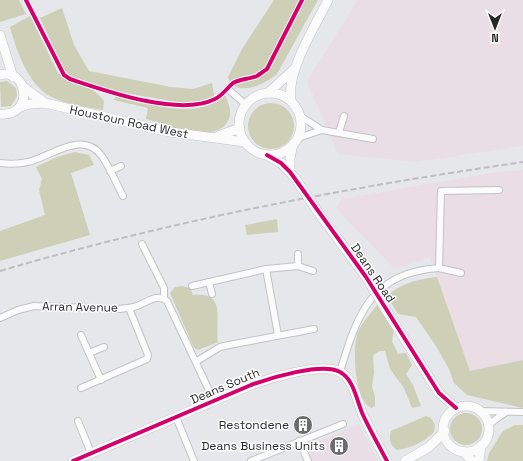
<svg xmlns="http://www.w3.org/2000/svg" width="523" height="461" viewBox="0 0 523 461" font-family="'Space Grotesk',sans-serif">
<style>
.commercial{fill:#e9dee6}
.industrial{fill:#eadde4}
.green{fill:#cdd0b7}
.lines{fill:none;stroke-linecap:round;stroke-linejoin:round}
.street-casing{stroke:#c2c3c5;stroke-width:8}
.secondary-casing{stroke:#c2c3c5;stroke-width:10}
.street{stroke:#fbfbfc;stroke-width:6}
.secondary{stroke:#fbfbfc;stroke-width:9}
.rail{stroke:#bebec0;stroke-width:2;stroke-dasharray:6 3;stroke-linecap:butt}
.secondary-bridge-casing{stroke:#c2c3c5;stroke-width:10;stroke-linecap:butt}
.secondary-bridge{stroke:#fbfbfc;stroke-width:9}
.cycleway-casing{stroke:#fff;stroke-width:6}
.cycleway{stroke:#d6006c;stroke-width:4}
.labels{text-anchor:middle;stroke-width:3;stroke-linejoin:round;paint-order:stroke}
.street-label{font-size:12px;fill:#27282a;stroke:#fff}
.poi-label{font-size:12px;fill:#27282a;stroke:#fff;text-anchor:end}
</style>
<rect width="100%" height="100%" fill="#e5e7ea"/>
<g class="commercial">
<path d="M358 0H523V146L415 162 338 154 307 81Z"/>
<path d="M359 424 378 461H312L306 447Z"/>
</g>
<path class="industrial" d="M523 170V360L470 371 430 257 395 269 336 208 342 199 492 173Z"/>
<g class="green">
<path d="M0 0H19L26 14 0 22Z"/>
<path d="M274 0H318L277 74C265 84 235 99 228 77L242 49Z"/>
<path d="M62 8 74 45 89 71 171 87 193 89 212 83 214 96 202 101 182 103 114 91 71 77 64 70 40 18Z"/>
<path d="M30 16 58 73C74 87 90 82 104 101L103 110C86 107 67 105 52 97 28 86 16 49 10 27Z"/>
<path d="M7 81 16 88 17 96 11 106 1 107 0 82Z"/>
<path d="M225 95C230 107 234 116 224 126 207 142 166 125 146 119L148 108 114 100 116 96C145 103 177 114 206 106 212 105 219 99 225 95Z"/>
<circle cx="271" cy="126" r="23"/>
<path d="M75 152 89 155 94 165 71 173 90 235 0 261V231L45 215 39 190 42 179 36 167 57 157Z"/>
<path d="M277 219 278 232 247 235 245 225Z"/>
<path d="M437 277 470 371 523 360V408L467 395 454 383 449 369 436 346 416 317 398 314 387 296C404 282 415 280 437 277Z"/>
<path d="M182 286 190 288 193 295C227 291 215 320 218 342L198 350 194 348 170 293 175 287Z"/>
<path d="M378 304 394 330 392 341 398 354 406 353 412 365 406 374 413 385 421 406 412 408 404 388 390 369 385 351H380L373 355 374 373 372 386 375 397V406L371 408C354 399 352 348 358 332 363 321 371 313 378 304Z"/>
<circle cx="466" cy="429" r="16"/>
<path d="M426 416 431 418 435 425 434 432C424 442 411 448 397 450 389 444 389 439 391 431Z"/>
<path d="M515 425H523V461H487L489 453 503 431Z"/>
</g>
<g class="lines">
<defs>
<g id="street">
<path d="M228 89 246 105"/>
<path d="M322 130 373 139"/>
<path d="M339 132 344 116"/>
<path d="M298 138 322 130 300 116"/>
<path d="M0 163C9 164 19 164 28 162 50 157 82 130 101 155 110 167 116 183 123 196"/>
<path d="M110 171 121 166"/>
<path d="M142 244 164 288V298"/>
<path d="M298 266V254"/>
<path d="M266 269 298 266 313 271"/>
<path d="M461 273 439 268 441 191 499 190"/>
<path d="M209 282 212 294"/>
<path d="M192 286 266 269 278 335"/>
<path d="M0 318 18 310 34 306 120 309C125 308 130 308 134 307 145 304 157 292 167 301L214 401"/>
<path d="M81 335 101 380"/>
<path d="M89 353 104 347"/>
<path d="M197 361 220 347 229 345 314 329"/>
<path d="M340 372C357 315 371 272 439 268"/>
<path d="M81 388 147 359 148 355 129 308"/>
<path d="M480 411 523 412"/>
<path d="M176 417 194 461"/>
<path d="M78 421 91 453"/>
<path d="M488 425 506 412"/>
<path d="M299 441 308 461"/>
<path d="M251 461 343 424"/>
</g>
<g id="secondary">
<path d="M0 35 13 77"/>
<path d="M0 75C28 67 35 117 0 114"/>
<path d="M23 87 45 103"/>
<path d="M268 93 293 70"/>
<circle cx="270" cy="124" r="31"/>
<path d="M291 101C286 71 315 27 328 0"/>
<path d="M20 107 30 104 45 103 170 132 245 142"/>
<path d="M218 136 240 128"/>
<path d="M267 155 281 163 295 178"/>
<path d="M290 172V158L293 144"/>
<path d="M318 212 366 277"/>
<path d="M386 310 439 393 456 408"/>
<circle cx="466" cy="429" r="23"/>
<path d="M463 451 472 461"/>
<path d="M73 461 251 385C270 378 322 362 340 372 354 379 357 402 363 415 370 430 379 446 387 461"/>
<path d="M405 461 429 447 445 431"/>
<path d="M479 461 481 446"/>
</g>
</defs>
<use href="#street" class="street-casing"/>
<use href="#secondary" class="secondary-casing"/>
<use href="#street" class="street"/>
<use href="#secondary" class="secondary"/>
<path class="rail" d="M0 271C174 220 344 188 523 162"/>
<defs>
<g id="secondary-bridge">
<path d="M295 178 318 212"/>
<path d="M366 277 386 310"/>
</g>
</defs>
<use href="#secondary-bridge" class="secondary-bridge-casing"/>
<use href="#secondary-bridge" class="secondary-bridge"/>
<defs>
<g id="cycleway">
<path d="M26 0 64 75 70 79C106 91 179 117 215 99 223 95 227 88 233 83 240 79 250 79 257 76 260 74 264 71 267 69L302 0"/>
<path d="M267 155 281 163 290 172 366 277 439 393 456 408"/>
<path d="M73 461 251 385C270 378 322 362 340 372 354 379 357 402 363 415 370 430 379 446 387 461"/>
</g>
</defs>
<use href="#cycleway" class="cycleway-casing"/>
<use href="#cycleway" class="cycleway"/>
</g>
<defs>
<symbol id="building-disc" viewBox="-11 -11 22 22"><circle r="9.5" fill="#6a6b6d" stroke="#fff"/><path d="M-4-6H4V6H1V3H-1V6H-4ZM-2.5-4.3h1.7v1.8h-1.7ZM.8-4.3h1.7v1.8H.8ZM-2.5-1h1.7V.8h-1.7ZM.8-1h1.7V.8H.8Z" fill="#fff"/></symbol>
</defs>
<g fill-rule="evenodd">
<use href="#building-disc" x="292" y="414" width="22" height="22"/>
<use href="#building-disc" x="328" y="435" width="22" height="22"/>
</g>
<g class="labels">
<g class="street-label">
<text transform="translate(129 122) rotate(12)" y="4">Houstoun Road West</text>
<text transform="translate(373 273) rotate(56)" y="4">Deans Road</text>
<text transform="translate(80 307) rotate(1)" y="4">Arran Avenue</text>
<text transform="translate(225 386) rotate(-23)" y="4">Deans South</text>
</g>
<g class="poi-label">
<text x="289" y="429">Restondene</text>
<text x="325" y="450">Deans Business Units</text>
</g>
</g>
<g transform="translate(495 28) rotate(180)" stroke="#ffffff" stroke-width="3" paint-order="stroke">
<path d="M0-3L7 15L0 10L-7 15Z" fill="#27282a"/>
<text y="-6" font-size="11" font-weight="bold" text-anchor="middle" fill="#27282a">N</text>
</g>
</svg>
